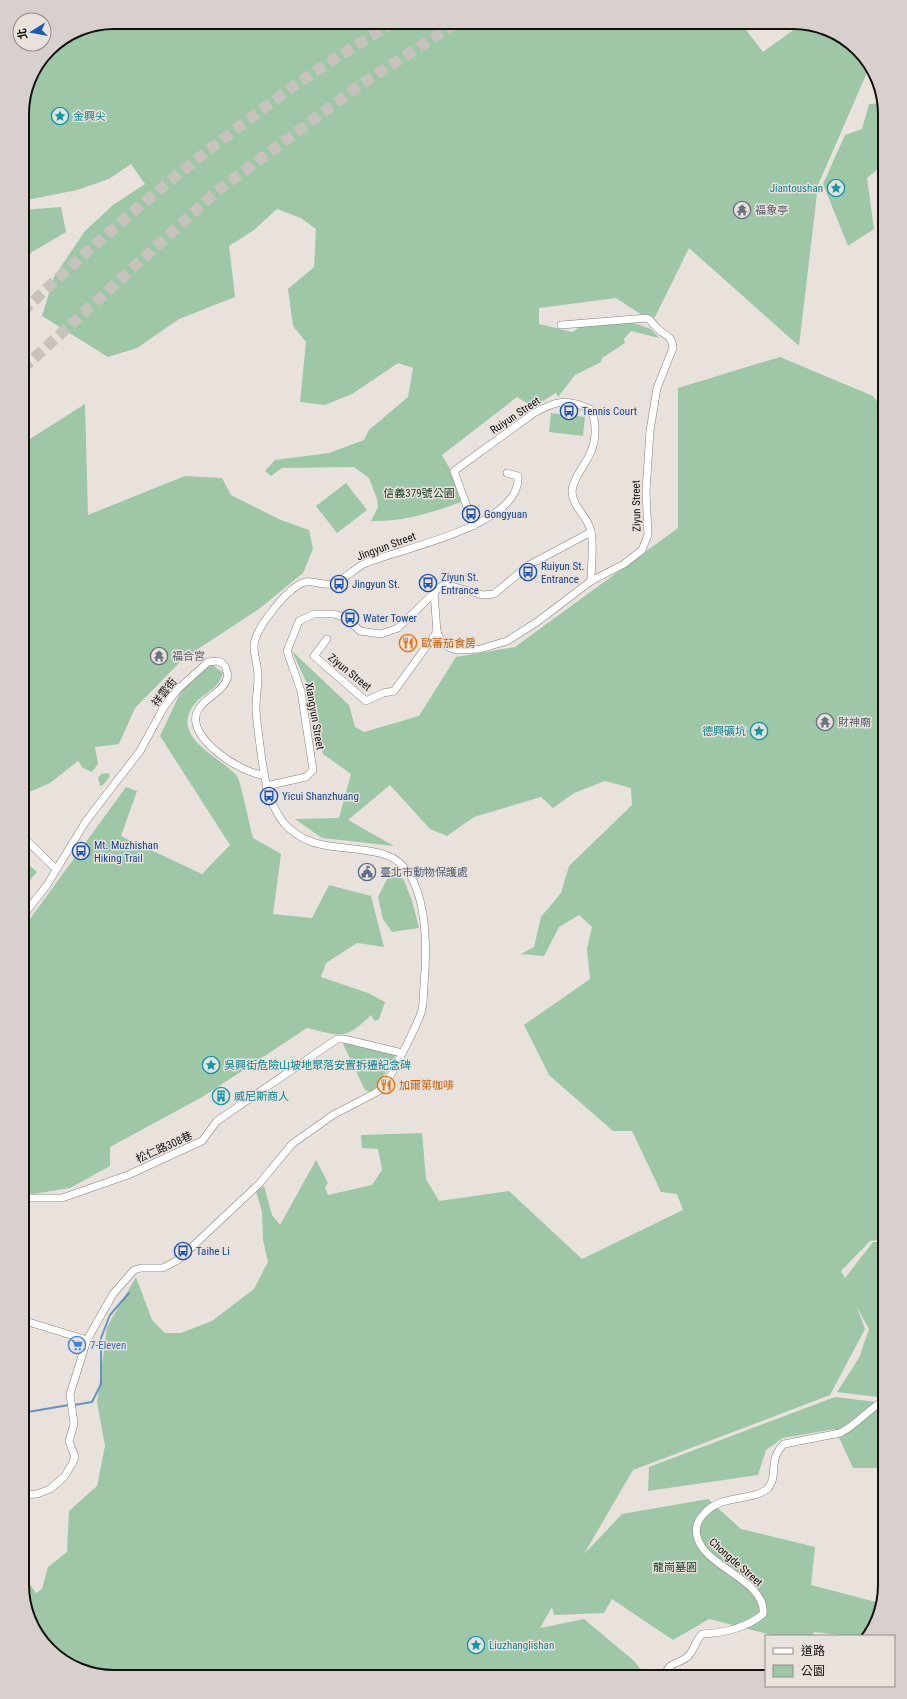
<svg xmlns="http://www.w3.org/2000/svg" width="907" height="1699" viewBox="0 0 907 1699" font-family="'Roboto Condensed','Noto Sans TC',sans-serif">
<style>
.green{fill:#9ec7a7}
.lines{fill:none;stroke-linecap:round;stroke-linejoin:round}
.stream{stroke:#6893c0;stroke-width:2}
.trunk-tunnel{stroke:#c8c2bd;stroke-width:11;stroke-dasharray:11 5.5;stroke-linecap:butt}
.minor-casing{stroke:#86807b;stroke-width:8}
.minor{stroke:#fff;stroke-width:7}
.labels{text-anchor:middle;stroke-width:3;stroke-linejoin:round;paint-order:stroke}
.culture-label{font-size:11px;fill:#0d838f;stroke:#e8e1dc;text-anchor:start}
.worship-label{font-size:11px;fill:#5b616d;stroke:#e8e1dc;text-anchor:start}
.transit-label{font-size:11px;fill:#164399;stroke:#e8e1dc;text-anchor:start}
.street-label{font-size:11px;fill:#13100e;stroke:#e8e1dc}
.park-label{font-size:11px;fill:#103a1e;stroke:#e8e1dc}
.food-label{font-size:11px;fill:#c56008;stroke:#e8e1dc;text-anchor:start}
.service-label{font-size:11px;fill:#4e5e75;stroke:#e8e1dc;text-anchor:start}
.shop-label{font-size:11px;fill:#366cbe;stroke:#e8e1dc;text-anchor:start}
.rim{fill:none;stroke:#13100e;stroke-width:2}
</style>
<rect width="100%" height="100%" fill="#e8e1dc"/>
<g class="green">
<path d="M114 22H740L763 52 803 23 844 38 869 68 818 185 799 346 689 248 655 317 642 315 616 298 539 308V324L572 332 580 327 602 324 634 323 651 329 659 338 631 331 624 339 625 343 602 358 601 362 575 375 558 397 556 393 533 407 517 397 442 455 450 469 461 502C431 513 402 522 371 521L378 507 377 499 369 478 354 467 282 468 271 476 265 471 275 460 329 453 364 440 369 430 408 397 413 368 398 363 352 394 325 405 300 402 306 342 293 326 288 289 314 267 316 229 301 218 277 209 254 230 229 246 235 297 179 319 137 348 108 357 42 316 54 277 85 231 113 205 145 184 131 164 109 179 77 190 22 201V108L29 79 49 49 79 29Z"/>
<path d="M883 103 885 114V163L867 178 874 229 848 246 823 184 845 135 862 129 869 104Z"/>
<path d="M61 207 66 232 22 258V210Z"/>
<path d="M780 357 873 396 885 412V1239L870 1241 841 1271 845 1278 873 1242H885V1398L837 1392 859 1358 869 1329 857 1307 865 1329 830 1395 633 1470 584 1554 622 1514 708 1499 741 1529 815 1547 811 1585 880 1603 869 1636H849L814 1632 812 1636H776L709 1619 673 1640 612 1599 604 1613 554 1615 552 1607 540 1628 584 1619 633 1660 644 1673V1677H108L63 1661 29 1620 22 1585V1573L36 1593 42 1589 48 1567 67 1552 69 1511 97 1486 105 1446 97 1402 107 1327 136 1277 152 1320 165 1333H181L212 1321 254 1289 268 1262 263 1240 262 1212 256 1191 264 1186 272 1215 280 1225 316 1160 328 1183 325 1187 328 1195 372 1185 382 1170 378 1149 362 1148 361 1135 422 1133 426 1179 439 1201 509 1191 582 1259 683 1210 677 1194 661 1192 632 1131H613L549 1075 524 1025 590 979 587 949 592 927 579 915 559 927 544 956 521 954 534 947 541 917 561 893 569 866 632 805 631 788 605 781 574 793 553 808 541 797 474 817 447 836 430 829 390 785 348 820 394 846 322 838 295 819 339 818 351 774 323 754 313 697 292 651 349 705 355 727 364 732 419 716 456 657 515 647 678 528V388Z"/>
<path d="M85 404 88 515 185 476 222 478 231 495 281 520 309 530 313 549 303 573 259 609 184 658 135 708 119 744 95 747 98 764 92 772 83 768 78 761 50 783 22 795V444Z"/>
<path d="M551 413 585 417 583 436 549 432Z"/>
<path d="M346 483 367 510 337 533 316 506Z"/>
<path d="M210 663 223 673C217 694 194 694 188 717 182 743 224 760 237 776 241 782 250 828 253 838L281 854 273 914 312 918 329 885 371 896 384 947 357 943 326 963 321 977 368 993 385 1002 379 1019 375 1021 371 1015C345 1041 340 1036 307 1028L204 1096 110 1147V1166L70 1188 27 1195 22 1187V930L126 787 137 791 121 836 202 874 230 845 160 736 182 689Z"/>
<path d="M108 773 110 776 103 785 100 786 98 778 101 774Z"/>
<path d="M22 859 37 872 30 880 22 873Z"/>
<path d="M391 871 404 880 412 901 419 928 392 932 383 919 378 897Z"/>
<path d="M346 1042 397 1053 379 1084 371 1092 365 1090 343 1044Z"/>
<path d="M835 1397 885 1403V1468H853L835 1429 783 1438 766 1450 758 1475 648 1491 649 1467Z"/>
</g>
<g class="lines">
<g class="stream">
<path d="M74 1405 92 1402 101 1384V1338L110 1315 129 1293"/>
<path d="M22 1413 69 1405"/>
</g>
<g class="trunk-tunnel">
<path d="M22 312C111 227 206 148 307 77 335 58 365 40 394 22"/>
<path d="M22 369 216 192 360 85 458 22"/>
</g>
<defs>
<g id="minor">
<path d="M474 526 454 471 534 413C556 401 566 398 590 409 598 423 596 444 588 458 582 468 573 480 572 491 572 507 589 517 591 532 594 547 591 566 591 581"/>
<path d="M434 592 437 632 443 645 456 650 480 649 507 641 537 622 591 581 624 564 642 550 648 535 646 491 650 431 657 388 673 348C672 336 666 336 658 329 654 325 652 321 647 318L561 325"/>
<path d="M327 639 314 656 366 701 383 693 394 691 437 632"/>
<path d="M266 786 306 777 313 770 301 691 287 651 299 621 314 614H334L346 618 360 631 381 634 398 628 440 587 448 585 483 595 494 594 529 565 591 532"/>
<path d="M22 836 56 869"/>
<path d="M22 917 47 885 86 821 140 751 164 707 177 690 208 662 218 661 222 663 225 666 228 675C225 693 204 696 197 712 186 738 242 774 264 775"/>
<path d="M22 1198H62L128 1175 202 1141 217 1121 337 1039H344L402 1053"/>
<path d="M22 1320 87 1340"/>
<path d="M22 1495 37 1494 50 1489 64 1477 72 1464 75 1457 69 1441 74 1424 70 1394 87 1340 113 1294 134 1270 141 1268H163L178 1260 259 1184 292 1144 333 1115 377 1092 386 1084C398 1061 412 1037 421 1013 424 1005 423 995 424 986 427 950 430 870 386 855 351 843 310 855 283 822 265 798 263 767 259 738 258 728 256 717 256 707 256 697 258 687 258 677 258 666 254 656 254 646 255 628 288 587 305 582 313 580 323 586 331 584 344 581 354 568 366 563 402 548 522 526 518 476L507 473"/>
<path d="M665 1677C668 1659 681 1666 690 1654 695 1647 696 1640 702 1634 724 1633 746 1628 763 1614 767 1580 703 1567 697 1536 695 1528 697 1522 702 1516 719 1493 754 1502 768 1488 779 1476 767 1460 784 1444L840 1433C857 1425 868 1409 885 1400"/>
</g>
</defs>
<use href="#minor" class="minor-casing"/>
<use href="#minor" class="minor"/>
</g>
<defs>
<symbol id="sight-ring" viewBox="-11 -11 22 22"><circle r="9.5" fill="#e8e1dc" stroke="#0f9aa8" stroke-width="1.5"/><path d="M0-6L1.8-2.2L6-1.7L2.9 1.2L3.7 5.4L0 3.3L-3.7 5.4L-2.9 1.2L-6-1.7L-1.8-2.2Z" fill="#0f9aa8"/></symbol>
<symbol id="temple-ring" viewBox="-11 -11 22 22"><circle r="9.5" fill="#e8e1dc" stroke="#6b7280" stroke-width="1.5"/><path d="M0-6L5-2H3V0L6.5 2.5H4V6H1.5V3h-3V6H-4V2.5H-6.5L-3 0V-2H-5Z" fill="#6b7280"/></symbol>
<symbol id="bus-ring" viewBox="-11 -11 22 22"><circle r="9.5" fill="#e8e1dc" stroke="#1a4fb4" stroke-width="1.5"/><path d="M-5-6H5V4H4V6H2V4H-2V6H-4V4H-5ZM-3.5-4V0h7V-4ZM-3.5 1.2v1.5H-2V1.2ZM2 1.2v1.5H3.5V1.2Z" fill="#1a4fb4"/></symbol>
<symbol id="restaurant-ring" viewBox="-11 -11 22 22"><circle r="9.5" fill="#e8e1dc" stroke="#e8710a" stroke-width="1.5"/><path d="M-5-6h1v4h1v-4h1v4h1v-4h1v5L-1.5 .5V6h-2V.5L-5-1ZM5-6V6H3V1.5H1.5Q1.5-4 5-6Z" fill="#e8710a"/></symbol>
<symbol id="civic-ring" viewBox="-11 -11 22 22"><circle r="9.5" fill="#e8e1dc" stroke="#5c6f8a" stroke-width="1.5"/><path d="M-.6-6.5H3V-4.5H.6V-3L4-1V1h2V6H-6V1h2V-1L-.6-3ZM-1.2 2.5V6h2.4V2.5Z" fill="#5c6f8a"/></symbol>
<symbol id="building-ring" viewBox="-11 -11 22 22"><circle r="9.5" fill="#e8e1dc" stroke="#0f9aa8" stroke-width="1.5"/><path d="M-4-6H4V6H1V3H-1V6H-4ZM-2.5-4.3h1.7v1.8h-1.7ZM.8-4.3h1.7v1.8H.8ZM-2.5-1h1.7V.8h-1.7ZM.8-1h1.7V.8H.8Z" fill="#0f9aa8"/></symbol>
<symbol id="supermarket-ring" viewBox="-11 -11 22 22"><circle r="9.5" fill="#e8e1dc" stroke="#3f7fe0" stroke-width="1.5"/><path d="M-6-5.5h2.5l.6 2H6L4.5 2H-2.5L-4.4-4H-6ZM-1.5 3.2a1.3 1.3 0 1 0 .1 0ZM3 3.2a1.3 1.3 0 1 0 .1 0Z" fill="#3f7fe0"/></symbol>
</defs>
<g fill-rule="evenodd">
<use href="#sight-ring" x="50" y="106" width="20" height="20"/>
<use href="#sight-ring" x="826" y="178" width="20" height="20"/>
<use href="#temple-ring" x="732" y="200" width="20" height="20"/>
<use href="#bus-ring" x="559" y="401" width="20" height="20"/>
<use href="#bus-ring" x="461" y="504" width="20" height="20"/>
<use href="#bus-ring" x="518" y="562" width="20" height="20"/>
<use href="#bus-ring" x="418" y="573" width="20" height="20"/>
<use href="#bus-ring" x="329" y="574" width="20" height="20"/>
<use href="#bus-ring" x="340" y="608" width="20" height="20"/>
<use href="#restaurant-ring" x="398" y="633" width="20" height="20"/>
<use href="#temple-ring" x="149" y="646" width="20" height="20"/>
<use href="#temple-ring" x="815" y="712" width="20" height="20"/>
<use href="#sight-ring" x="749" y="721" width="20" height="20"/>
<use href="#bus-ring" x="259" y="786" width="20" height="20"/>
<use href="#bus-ring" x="71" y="841" width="20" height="20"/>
<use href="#civic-ring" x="357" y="862" width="20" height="20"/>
<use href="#sight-ring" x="201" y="1055" width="20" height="20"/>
<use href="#restaurant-ring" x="376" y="1075" width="20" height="20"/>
<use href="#building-ring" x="211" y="1086" width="20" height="20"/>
<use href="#bus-ring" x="173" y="1241" width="20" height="20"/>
<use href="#supermarket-ring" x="67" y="1335" width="20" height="20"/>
<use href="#sight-ring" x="466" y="1635" width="20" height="20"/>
</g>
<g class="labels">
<g class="culture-label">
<text x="73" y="120">金興尖</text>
<text x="823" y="192" text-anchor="end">Jiantoushan</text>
<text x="746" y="735" text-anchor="end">德興礦坑</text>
<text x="224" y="1069">吳興街危險山坡地聚落安置拆遷紀念碑</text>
<text x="234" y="1100">威尼斯商人</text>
<text x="489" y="1649">Liuzhanglishan</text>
</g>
<g class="worship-label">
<text x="755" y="214">福象亭</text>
<text x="172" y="660">福合宮</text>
<text x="838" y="726">財神廟</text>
</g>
<g class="transit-label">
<text x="582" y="415">Tennis Court</text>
<text x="484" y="518">Gongyuan</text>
<text x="541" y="570">Ruiyun St.<tspan x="541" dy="13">Entrance</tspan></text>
<text x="441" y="581">Ziyun St.<tspan x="441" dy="13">Entrance</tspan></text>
<text x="352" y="588">Jingyun St.</text>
<text x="363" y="622">Water Tower</text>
<text x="282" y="800">Yicui Shanzhuang</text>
<text x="94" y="849">Mt. Muzhishan<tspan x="94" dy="13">Hiking Trail</tspan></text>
<text x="196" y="1255">Taihe Li</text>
</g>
<g class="street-label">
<text transform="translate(515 415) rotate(-34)" y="4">Ruiyun Street</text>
<text transform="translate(636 506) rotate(-91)" y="4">Ziyun Street</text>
<text transform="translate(386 546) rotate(-20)" y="4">Jingyun Street</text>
<text transform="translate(350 672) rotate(39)" y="4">Ziyun Street</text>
<text transform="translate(164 692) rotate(-52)" y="4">祥雲街</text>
<text transform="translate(315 716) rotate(80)" y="4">Xiangyun Street</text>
<text transform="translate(164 1147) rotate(-24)" y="4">松仁路308巷</text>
<text transform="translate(736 1562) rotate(41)" y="4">Chongde Street</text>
</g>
<g class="park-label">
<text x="419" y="497">信義379號公園</text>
<text x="675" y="1571">龍崗墓園</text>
</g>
<g class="food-label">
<text x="421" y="647">歐蕃茄食房</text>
<text x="399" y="1089">加爾第咖啡</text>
</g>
<g class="service-label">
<text x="380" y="876">臺北市動物保護處</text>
</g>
<g class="shop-label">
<text x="90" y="1349">7-Eleven</text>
</g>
</g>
<path d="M0 0H907V1699H0ZM114 29H793A85 85 0 0 1 878 114V1585A85 85 0 0 1 793 1670H114A85 85 0 0 1 29 1585V114A85 85 0 0 1 114 29Z" fill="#d7d0cc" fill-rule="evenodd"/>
<path class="rim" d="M114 29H793A85 85 0 0 1 878 114V1585A85 85 0 0 1 793 1670H114A85 85 0 0 1 29 1585V114A85 85 0 0 1 114 29Z"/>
<rect x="765" y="1635" width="130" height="52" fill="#e8e1dc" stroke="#938d8a"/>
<rect x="773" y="1648" width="20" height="6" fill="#ffffff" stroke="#938d8a"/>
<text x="801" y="1655" font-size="12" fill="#13100e">道路</text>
<rect x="773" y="1665" width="20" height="12" fill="#9ec7a7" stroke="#938d8a"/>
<text x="801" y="1675" font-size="12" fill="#13100e">公園</text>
<g transform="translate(32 32) rotate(259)"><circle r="19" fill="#e8e1dc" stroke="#938d8a"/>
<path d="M0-3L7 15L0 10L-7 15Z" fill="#205aab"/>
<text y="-6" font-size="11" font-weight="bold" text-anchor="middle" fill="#13100e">北</text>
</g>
</svg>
